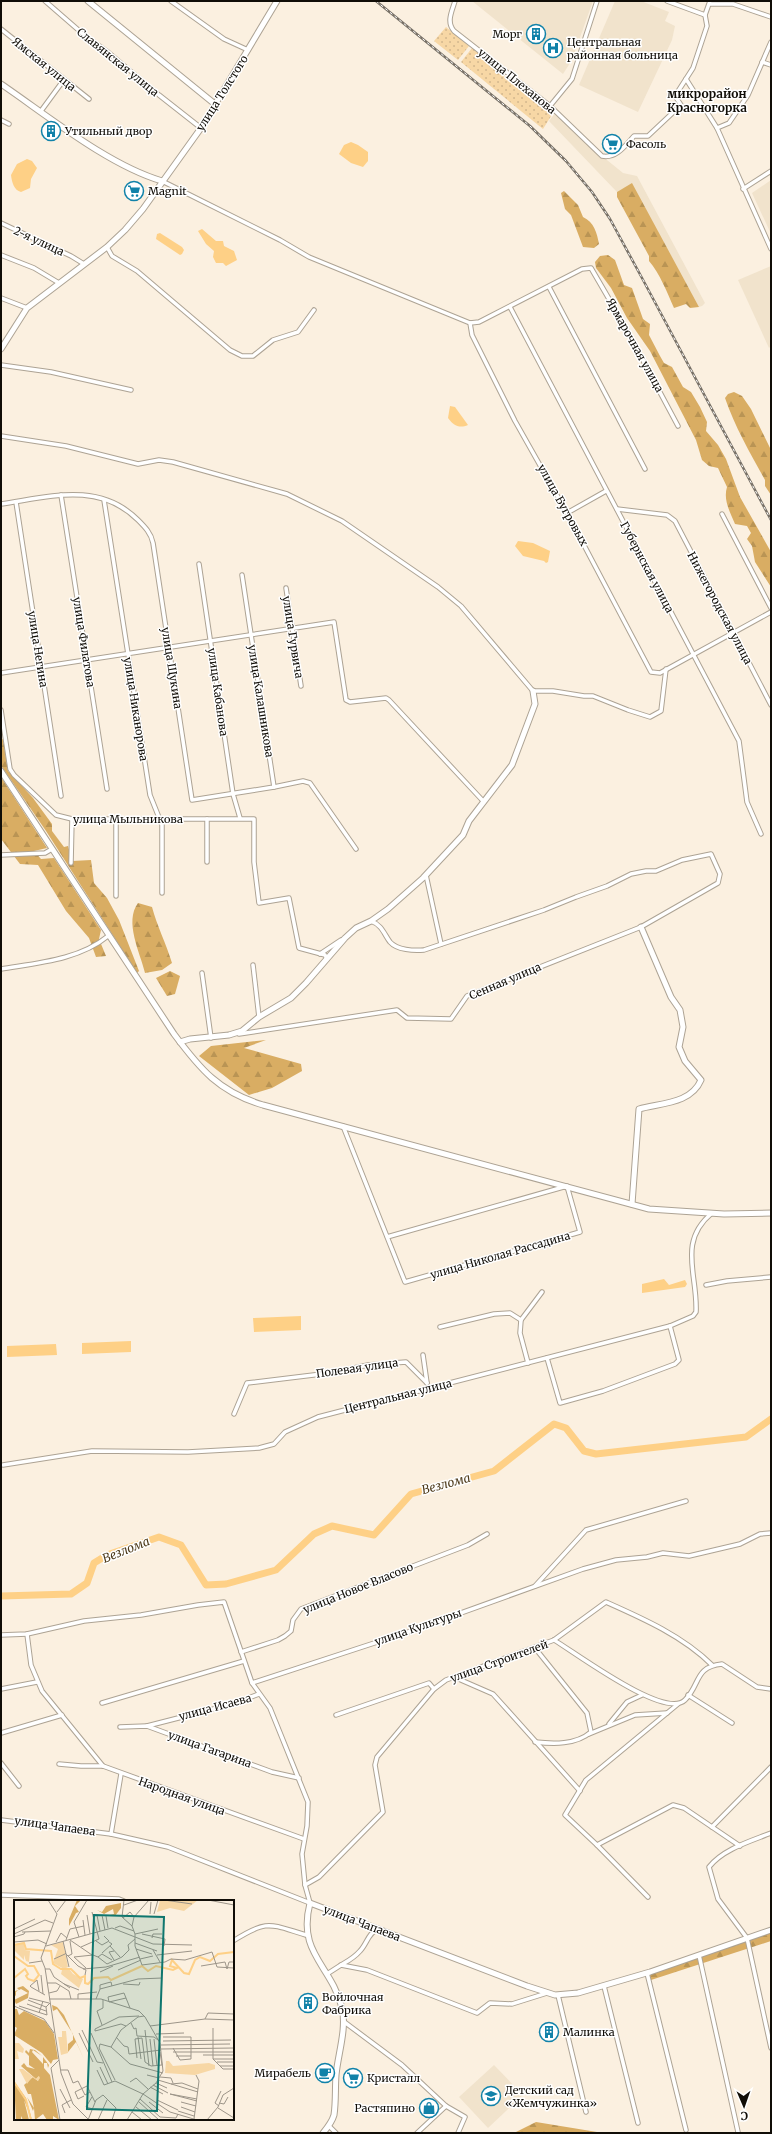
<svg xmlns="http://www.w3.org/2000/svg" width="772" height="2134" viewBox="0 0 772 2134" font-family="Merriweather,serif">
<style>
.built{fill:#f1e3cc}
.forest{fill:url(#forest-firs)}
.garden{fill:url(#garden-dots)}
.water{fill:#fed086}
.lines{fill:none;stroke-linecap:round;stroke-linejoin:round}
.river{stroke:#fed086;stroke-width:7}
.street-casing{stroke:#ada394;stroke-width:5.5}
.secondary-casing{stroke:#ada394;stroke-width:7}
.street{stroke:#fff;stroke-width:3.5}
.secondary{stroke:#fff;stroke-width:5}
.rail-casing{stroke:#777066;stroke-width:2.5}
.rail{stroke:#fff;stroke-width:1;stroke-dasharray:3;stroke-linecap:butt}
.labels{text-anchor:middle;stroke-width:3;stroke-linejoin:round;paint-order:stroke}
.poi-label{font-size:11px;fill:#100d07;stroke:#fff;text-anchor:start}
.street-label{font-size:11px;fill:#100d07;stroke:#fff}
.neighbourhood-label{font-size:12px;font-weight:bold;fill:#100d07;stroke:#fff}
.water-label{font-size:12px;font-style:italic;fill:#4c3919;stroke:#fff}
.inset-river{fill:none;stroke:#fed086;stroke-width:2}
.inset-road{fill:none;stroke:#9d9589;stroke-width:1}
.view{fill:#0f766e;fill-opacity:0.15;stroke:#0f766e;stroke-width:2}
.inset-edge{fill:none;stroke:#100d07;stroke-width:2}
</style>
<defs>
<pattern id="forest-firs" width="22" height="20" patternUnits="userSpaceOnUse"><rect width="22" height="20" fill="#d9ad63"/><path d="M5 1l3.5 6h-7zM16 11l3.5 6h-7z" fill="#b99454"/></pattern>
<pattern id="garden-dots" width="8" height="8" patternUnits="userSpaceOnUse"><rect width="8" height="8" fill="#f7d7a5"/><path d="M2 2h.1M6 6h.1" fill="none" stroke="#d3b78d" stroke-width="1.8" stroke-linecap="round"/></pattern>
</defs>
<rect width="100%" height="100%" fill="#fbf0e0"/>
<g class="built">
<path d="M472 1H593L572 60 563 74Z"/>
<path d="M615 1H641L669 12 665 21 675 26 672 40 638 112 579 85Z"/>
<path d="M556 112 602 156 623 173 637 176 705 303 702 306 699 307 632 184 617 192 549 121Z"/>
<path d="M771 180V234L752 193Z"/>
<path d="M771 266V346L769 348 738 280Z"/>
<path d="M494 2065 523 2095 488 2128 459 2097Z"/>
</g>
<g class="forest">
<path d="M632 183 699 307 690 308 686 304 674 308C667 292 660 274 649 261V256L617 197V192Z"/>
<path d="M564 191 578 205 583 217C594 222 597 233 599 244L594 248 583 247 571 215 565 209 561 193Z"/>
<path d="M608 255 615 260 624 285 632 288 643 319 650 324 649 335 660 356 664 363 672 367 683 387 691 392 700 407 707 422 706 431 718 445 726 459 740 497 771 552V587L755 562 752 546 747 539 751 533 747 526 735 524C730 512 723 500 727 487L718 468 709 466 702 460 696 440 650 351 627 318 611 288 596 268 595 262 600 256Z"/>
<path d="M734 392 742 396 751 409 771 450V495L765 486V480C750 453 735 427 725 398L728 394Z"/>
<path d="M3 739 8 771 33 798 52 824V831L64 847 68 846 72 861 91 860 94 883 107 898 119 920 139 971 137 973 46 831 2 767 1 740Z"/>
<path d="M1 777 47 848 34 851 41 859 54 858 101 930 99 939 106 956 96 957 89 938 66 911 38 865 20 864 1 839Z"/>
<path d="M138 903 152 907C157 926 166 943 172 963L162 970 145 973C140 952 124 922 138 903Z"/>
<path d="M170 971 180 976 175 994 167 996 156 978Z"/>
<path d="M266 1040 244 1048 301 1064 302 1071 272 1088 249 1095 199 1056 211 1046Z"/>
<path d="M771 1932V1941L651 1980 648 1975Z"/>
<path d="M536 2122 597 2132 514 2133Z"/>
</g>
<g class="garden">
<path d="M446 27 469 46 458 60 434 41Z"/>
<path d="M472 48 553 113 543 129 461 62Z"/>
</g>
<g class="water">
<path d="M351 142 358 145 368 152V161L363 167 351 163 339 154 344 145Z"/>
<path d="M27 159 32 161 37 168 31 179 30 188 21 192C14 190 12 183 11 175L17 164Z"/>
<path d="M202 229 216 241H223L224 246 234 251 237 260 226 266 223 263H216L213 257 214 251 206 244 198 231Z"/>
<path d="M160 233 182 247 184 250 182 254 180 255 156 239 157 234Z"/>
<path d="M450 406 455 407 468 425C459 429 453 425 448 418Z"/>
<path d="M518 541 533 543 550 551 548 562 546 563 544 561 523 556 515 546Z"/>
<path d="M664 1279 669 1285 685 1280 687 1284 685 1287 642 1293V1284Z"/>
<path d="M301 1316V1330L254 1332 253 1318Z"/>
<path d="M131 1341V1352L82 1354V1343Z"/>
<path d="M56 1344 57 1355 7 1357V1346Z"/>
</g>
<g class="lines">
<path class="river" d="M1 1596 71 1594 87 1583 94 1563 107 1555 159 1537 181 1545 206 1585 226 1584 276 1570 314 1534 332 1526 374 1535 411 1494 494 1471 554 1424 566 1428 584 1451 596 1454 746 1437 771 1419"/>
<defs>
<g id="street">
<path d="M45 1 83 34 109 53 159 95 201 128"/>
<path d="M171 1 224 39 248 50"/>
<path d="M455 1C452 11 446 22 454 31L550 106 602 156C616 159 625 146 634 136H648L681 105 675 96 693 68 707 26 705 15 710 1"/>
<path d="M667 1 705 15"/>
<path d="M710 4H733L771 17"/>
<path d="M1 29 89 99"/>
<path d="M762 62 771 65"/>
<path d="M686 79 717 128 771 249"/>
<path d="M550 106 572 79 597 1"/>
<path d="M41 111 63 81"/>
<path d="M1 120 9 124"/>
<path d="M717 128 729 123 748 95 771 42"/>
<path d="M162 181 280 240 309 257 470 323 479 322 582 269 591 268 623 323 678 426"/>
<path d="M743 189 771 171"/>
<path d="M1 223 71 256 84 264"/>
<path d="M107 247 112 256 137 271 230 350 242 356H253L273 340 298 332 314 310"/>
<path d="M1 255 34 268 59 283"/>
<path d="M549 287 645 469"/>
<path d="M1 298 27 308"/>
<path d="M510 307 739 741 747 802 761 834"/>
<path d="M470 323 472 335 515 421 567 513 651 672 660 673 771 612"/>
<path d="M1 365 51 372 131 390"/>
<path d="M1 436 66 446 138 464 159 460 173 462 287 494 342 521 438 587 461 606 533 691H553L584 696H593L628 710 650 717 661 711 666 669"/>
<path d="M61 495 107 789"/>
<path d="M104 500 150 795 162 825V893"/>
<path d="M16 502 61 796"/>
<path d="M1 504C49 497 99 481 138 520 145 527 151 533 153 543L192 800 274 787 242 575"/>
<path d="M617 509 667 515 675 521 771 705"/>
<path d="M567 513 606 491"/>
<path d="M722 514 771 608"/>
<path d="M199 564 233 794 240 818"/>
<path d="M286 588 301 686"/>
<path d="M1 673 334 622 346 700 350 702 386 698 389 700 484 802"/>
<path d="M1 710 10 769 14 775 56 815 72 819H254V862L259 903 289 898 299 948 325 955 327 959"/>
<path d="M274 787 303 781 310 783 356 849"/>
<path d="M116 818V896"/>
<path d="M207 819V862"/>
<path d="M1 855 45 853 52 849"/>
<path d="M71 863 72 819"/>
<path d="M426 875 441 944"/>
<path d="M320 954 341 940"/>
<path d="M253 965 259 1017"/>
<path d="M1 969C37 963 79 960 108 936"/>
<path d="M202 973 211 1038"/>
<path d="M239 1034 397 1010 407 1018 451 1019 467 996 641 927 718 883 720 874 711 854 682 860 656 871H646L631 874 607 886 576 897 544 910 424 950C414 951 397 950 390 942 384 934 382 925 371 921"/>
<path d="M343 1126 405 1282 580 1232 567 1186 387 1237"/>
<path d="M706 1285 727 1281 771 1277"/>
<path d="M440 1327 494 1314 510 1313 521 1320"/>
<path d="M423 1355 427 1383"/>
<path d="M547 1358 560 1403 603 1391 675 1364 679 1360 670 1326"/>
<path d="M528 1363 520 1333 521 1320 542 1292"/>
<path d="M234 1414 247 1383 330 1373 368 1365 406 1362 427 1383"/>
<path d="M3 1465 92 1451 188 1452 259 1448 274 1444 285 1432 318 1417 670 1326 693 1316 696 1312C698 1275 677 1242 712 1213"/>
<path d="M535 1586 586 1530 686 1501"/>
<path d="M27 1634 31 1665 42 1691 103 1766"/>
<path d="M1 1635 27 1634 84 1621 141 1615 198 1605 224 1602 252 1683 270 1708 308 1802 307 1826 302 1854 305 1885 310 1903"/>
<path d="M554 1640C576 1653 665 1720 685 1700 701 1684 694 1667 722 1664L757 1687 771 1689"/>
<path d="M535 1648 587 1713 591 1732C576 1745 553 1744 535 1742"/>
<path d="M241 1652 278 1640 285 1636 291 1631 293 1620 301 1609 468 1545 487 1534"/>
<path d="M454 1677 493 1694 580 1791"/>
<path d="M252 1683 408 1632 583 1569 616 1560 647 1557 663 1553 689 1556 740 1544 760 1534 771 1533"/>
<path d="M1 1689 37 1682"/>
<path d="M688 1695 732 1723"/>
<path d="M102 1703 244 1661"/>
<path d="M336 1715 429 1683 434 1689"/>
<path d="M609 1724 627 1702 642 1695"/>
<path d="M147 1726 233 1704 259 1694"/>
<path d="M120 1727 147 1726 272 1772 299 1778"/>
<path d="M1 1733 62 1715"/>
<path d="M589 1734 635 1715 667 1713"/>
<path d="M1 1763 19 1786"/>
<path d="M59 1764 81 1766H103L304 1839"/>
<path d="M1 1820 111 1834 168 1847 310 1903"/>
<path d="M712 1827 771 1767"/>
<path d="M771 1833C751 1841 723 1849 709 1867L718 1899 747 1938 771 2048"/>
<path d="M111 1834 121 1774"/>
<path d="M597 1845 565 1815 586 1780 678 1704"/>
<path d="M305 1885 319 1877 383 1812 375 1765 377 1757 434 1689 446 1680 554 1640 606 1602C642 1618 683 1636 712 1665"/>
<path d="M1 1895 119 1899 124 1901"/>
<path d="M648 1897 597 1845 673 1805 684 1808 740 1846"/>
<path d="M233 1941C268 1919 269 1924 306 1935"/>
<path d="M699 1955 738 2132"/>
<path d="M341 1965C348 1961 354 1958 360 1951 367 1944 368 1933 378 1929"/>
<path d="M647 1973 686 2130"/>
<path d="M327 1974 341 1965 367 1970 477 2013 490 2003 512 2004 547 1993"/>
<path d="M604 1986 638 2123"/>
<path d="M558 1995 586 2112"/>
<path d="M343 2021 402 2065 446 2106 465 2117 458 2133"/>
<path d="M329 2126 336 2133"/>
<path d="M417 2133 446 2106"/>
</g>
<g id="secondary">
<path d="M88 1 216 105"/>
<path d="M1 84C48 116 108 165 162 181"/>
<path d="M1 349 27 308 107 247 125 230 143 209 201 128 277 1"/>
<path d="M1 771 174 1034C200 1069 219 1092 263 1105L649 1209 724 1214 771 1213"/>
<path d="M180 1042 190 1039 229 1035 242 1031 259 1017 291 998 306 983 345 938 356 928 371 921 388 909 423 878 463 835 469 821 512 765 535 704 533 691"/>
<path d="M632 1204 639 1109C660 1103 691 1104 701 1080L685 1061 679 1047 683 1027 680 1010 671 997 641 927"/>
<path d="M323 2133C328 2127 332 2122 334 2115 336 2102 335 2088 336 2075 338 2054 347 2028 342 2008 331 1964 297 1954 310 1903L527 1986 555 1995 578 1993 650 1972 771 1930"/>
</g>
</defs>
<use href="#street" class="street-casing"/>
<use href="#secondary" class="secondary-casing"/>
<use href="#street" class="street"/>
<use href="#secondary" class="secondary"/>
<defs>
<path id="rail" d="M376 1 530 126 566 161 592 192 610 219 642 278 771 520"/>
</defs>
<use href="#rail" class="rail-casing"/>
<use href="#rail" class="rail"/>
</g>
<defs>
<symbol id="building-ring" viewBox="-11 -11 22 22"><circle r="9.5" fill="#fff" stroke="#1182a9" stroke-width="1.5"/><path d="M-4-6H4V6H1V3H-1V6H-4ZM-2.5-4.3h1.7v1.8h-1.7ZM.8-4.3h1.7v1.8H.8ZM-2.5-1h1.7V.8h-1.7ZM.8-1h1.7V.8H.8Z" fill="#1182a9"/></symbol>
<symbol id="hospital-ring" viewBox="-11 -11 22 22"><circle r="9.5" fill="#fff" stroke="#1182a9" stroke-width="1.5"/><path d="M-5-5h3v3.5h4V-5h3V5h-3V1.5h-4V5h-3Z" fill="#1182a9"/></symbol>
<symbol id="supermarket-ring" viewBox="-11 -11 22 22"><circle r="9.5" fill="#fff" stroke="#1182a9" stroke-width="1.5"/><path d="M-6-5.5h2.5l.6 2H6L4.5 2H-2.5L-4.4-4H-6ZM-1.5 3.2a1.3 1.3 0 1 0 .1 0ZM3 3.2a1.3 1.3 0 1 0 .1 0Z" fill="#1182a9"/></symbol>
<symbol id="cafe-ring" viewBox="-11 -11 22 22"><circle r="9.5" fill="#fff" stroke="#1182a9" stroke-width="1.5"/><path d="M-5.5-4.5H6V0H3Q3 3.5 0 3.5H-2.5Q-5.5 3.5-5.5 0ZM3-3.2v2h1.7v-2ZM-6 4.5H4V6H-6Z" fill="#1182a9"/></symbol>
<symbol id="school-ring" viewBox="-11 -11 22 22"><circle r="9.5" fill="#fff" stroke="#1182a9" stroke-width="1.5"/><path d="M0-5L7-2L0 1L-7-2ZM-4 1L0 2.5L4 1V4Q0 6-4 4Z" fill="#1182a9"/></symbol>
<symbol id="shop-ring" viewBox="-11 -11 22 22"><circle r="9.5" fill="#fff" stroke="#1182a9" stroke-width="1.5"/><path d="M-5-2.5h2.3a2.7 3.5 0 0 1 5.4 0H5L5.5 6h-11ZM-1.5-2.5h3a1.5 2.3 0 0 0-3 0Z" fill="#1182a9"/></symbol>
</defs>
<g fill-rule="evenodd">
<use href="#building-ring" x="525" y="23" width="22" height="22"/>
<use href="#hospital-ring" x="542" y="37" width="22" height="22"/>
<use href="#building-ring" x="40" y="120" width="22" height="22"/>
<use href="#supermarket-ring" x="601" y="133" width="22" height="22"/>
<use href="#supermarket-ring" x="123" y="180" width="22" height="22"/>
<use href="#building-ring" x="297" y="1992" width="22" height="22"/>
<use href="#building-ring" x="538" y="2021" width="22" height="22"/>
<use href="#cafe-ring" x="314" y="2062" width="22" height="22"/>
<use href="#supermarket-ring" x="342" y="2067" width="22" height="22"/>
<use href="#school-ring" x="480" y="2085" width="22" height="22"/>
<use href="#shop-ring" x="418" y="2097" width="22" height="22"/>
</g>
<g class="labels">
<g class="poi-label">
<text x="522" y="38" text-anchor="end">Морг</text>
<text x="567" y="46">Центральная<tspan x="567" dy="13">районная больница</tspan></text>
<text x="65" y="135">Утильный двор</text>
<text x="626" y="148">Фасоль</text>
<text x="148" y="195">Magnit</text>
<text x="322" y="2001">Войлочная<tspan x="322" dy="13">Фабрика</tspan></text>
<text x="563" y="2036">Малинка</text>
<text x="311" y="2077" text-anchor="end">Мирабель</text>
<text x="367" y="2082">Кристалл</text>
<text x="505" y="2094">Детский сад<tspan x="505" dy="13">«Жемчужинка»</tspan></text>
<text x="415" y="2112" text-anchor="end">Растяпино</text>
</g>
<g class="street-label">
<text transform="translate(118 62) rotate(39)" y="4">Славянская улица</text>
<text transform="translate(44 64) rotate(39)" y="4">Ямская улица</text>
<text transform="translate(517 81) rotate(39)" y="4">улица Плеханова</text>
<text transform="translate(222 93) rotate(-58)" y="4">улица Толстого</text>
<text transform="translate(39 241) rotate(25)" y="4">2-я улица</text>
<text transform="translate(635 345) rotate(61)" y="4">Ярмарочная улица</text>
<text transform="translate(563 505) rotate(61)" y="4">улица Бугровых</text>
<text transform="translate(647 567) rotate(62)" y="4">Губернская улица</text>
<text transform="translate(720 608) rotate(62)" y="4">Нижегородская улица</text>
<text transform="translate(293 637) rotate(81)" y="4">улица Гурвича</text>
<text transform="translate(84 642) rotate(81)" y="4">улица Филатова</text>
<text transform="translate(38 649) rotate(81)" y="4">улица Негина</text>
<text transform="translate(172 668) rotate(81)" y="4">улица Щукина</text>
<text transform="translate(218 692) rotate(82)" y="4">улица Кабанова</text>
<text transform="translate(261 701) rotate(81)" y="4">улица Калашникова</text>
<text transform="translate(136 709) rotate(81)" y="4">улица Никанорова</text>
<text x="128" y="823">улица Мыльникова</text>
<text transform="translate(505 981) rotate(-23)" y="4">Сенная улица</text>
<text transform="translate(500 1255) rotate(-16)" y="4">улица Николая Рассадина</text>
<text transform="translate(357 1368) rotate(-8)" y="4">Полевая улица</text>
<text transform="translate(398 1396) rotate(-14)" y="4">Центральная улица</text>
<text transform="translate(358 1588) rotate(-22)" y="4">улица Новое Власово</text>
<text transform="translate(418 1627) rotate(-19)" y="4">улица Культуры</text>
<text transform="translate(499 1661) rotate(-20)" y="4">улица Строителей</text>
<text transform="translate(215 1707) rotate(-15)" y="4">улица Исаева</text>
<text transform="translate(210 1749) rotate(20)" y="4">улица Гагарина</text>
<text transform="translate(182 1796) rotate(20)" y="4">Народная улица</text>
<text transform="translate(55 1826) rotate(8)" y="4">улица Чапаева</text>
<text transform="translate(362 1923) rotate(21)" y="4">улица Чапаева</text>
</g>
<g class="neighbourhood-label">
<text x="707" y="98">микрорайон<tspan x="707" dy="14">Красногорка</tspan></text>
</g>
<g class="water-label">
<text transform="translate(446 1484) rotate(-15)" y="4">Везлома</text>
<text transform="translate(126 1550) rotate(-22)" y="4">Везлома</text>
</g>
</g>
<g transform="translate(14 1900)">
<rect width="220" height="220" fill="#fbf0e0"/>
<path d="M10 43 11 50 16 51 15 62 12 61 10 55V60L0 50 1 44ZM48 131H52L54 153 47 155 44 137H48ZM0 143H5L10 149 9 153 3 151 5 159H1Z" fill="#f7d7a5"/>
<path d="M63 0H67L61 6 65 12 62 13 55 26V19ZM107 3V8L101 16 96 15 100 14 99 9 90 14 83 10 88 12 92 6ZM9 86 15 91 14 98 2 104 0 100 14 93 7 89 3 91 2 92V95L0 98 1 91 5 90 3 88ZM38 105 43 107 50 115 70 159 62 142 54 152V144L59 140V134L43 109 39 111 45 148ZM0 109H3L5 115 10 111 31 121 40 134 44 159 39 160 37 164 28 153 0 135 3 128 0 126ZM16 149 21 150 28 156 19 150 18 152 29 164V157L35 165 34 168 33 163H30V168L36 175 45 220 39 216V220H33L29 214 21 220 20 208 19 211 13 197 20 208 17 194H14L10 185 19 177 24 181 25 176 22 179 7 166 10 163 13 167 21 169 15 165V156L11 152 12 150 15 153ZM0 181 12 198 18 220 10 200 15 220H9L7 216V220H2Z" fill="#d9ad63"/>
<path d="M5 169H9L22 179 25 176 26 178 24 181 18 177 13 184Z" fill="#f7d7a5"/>
<path d="M152 161H155L159 166 195 163 201 165V169L181 175 151 173Z" fill="#f7d7a5"/>
<path d="M146 0H184L170 11 156 8 143 12ZM49 42 54 67 50 69 39 63 44 49 37 45ZM48 70H56L59 74 69 79 65 88 47 74Z" fill="#f7d7a5"/>
<path class="inset-river" d="M0 45 10 43 12 49 37 51 39 64 47 69H57L66 78 71 76V83L74 84 80 78 94 77 97 80 128 66 134 71 142 66 159 70 163 68 156 66 158 60 170 73 175 74 181 60 186 57 196 61 204 54 220 52M0 56 14 66H20L25 75 20 81 14 79 12 76 14 74 11 69 0 78M0 182 12 200 17 220"/>
<path class="inset-road" d="M34 0 43 14 27 58 31 68 47 173 59 204 75 220M110 0 108 17 118 26 121 34V46L128 65 151 62 157 59 171 60 198 52 203 67 220 68M150 0 178 4M194 0 220 5M110 5 124 0M43 12 52 0M136 14 137 2M140 14 144 0M73 15 76 34M83 15 86 31M88 15 91 30M92 16 94 28M109 18 116 12 120 17M69 20 71 35M118 26 120 17 135 0M101 28 106 26 120 31M0 29 21 19M8 32 37 31M0 34 31 20 39 23M121 34 144 29M128 34 151 39 150 46M0 37 10 34 11 32M65 37 60 22 73 0M138 38 139 34H148M52 40 56 29 70 26M56 40 78 55M49 41 55 67M82 41 88 45 95 41 90 36M0 42 24 40 33 44M42 42 47 33 53 38M121 43 143 51M32 46 98 28 139 44 178 45M96 46 106 57M67 47 85 39 78 12M122 49 138 54M139 50 146 62M51 53 64 66 72 70 71 75M88 53 98 44 95 42M143 55 178 51M54 56 58 54 56 41M60 57 79 55 84 57 88 54 98 60M60 57 72 68M84 57 93 64 108 57 115 50 114 45 121 39M40 59 51 54M126 59 139 56M100 60 95 52 100 51M15 63 28 61M187 66 211 62 213 69 215 62H220M31 69H36L40 77 56 88M69 69 92 67 126 57M104 70 127 60M86 72 99 66M27 75 29 94M33 83H42L55 91 57 99M50 84 65 90M109 84 125 85 126 82M86 89V85L93 83 97 82 98 86M25 91 23 80 16 86 17 87 31 95M35 93 43 91 46 86M15 98 35 103M112 98 95 102 94 97 110 93 116 108M35 99H87L125 111 131 117 146 143 149 171 142 183 129 194 101 181 90 185 83 170M64 99V94L83 92M82 99 86 89 124 79 148 78M14 100 32 107M13 104 32 111M0 106 30 119 40 133M5 106 33 115 32 107 36 103M25 113 29 101M191 119 220 120M117 123 120 129 122 128 123 136 140 137 144 140M88 125 83 111 89 108V100M136 126 191 119 194 113 220 114M199 128V159L209 169H220M68 130 83 162 89 163M131 130 135 166M81 131V129L105 117 125 116M81 131 107 124 112 126M65 133 79 162M77 133 98 182M142 134 170 133M102 137 110 146 114 147 115 154 147 150M124 137 127 159M149 137H177V159L166 160 159 148M136 139 139 166M140 139 143 166M149 141 217 140M147 145 216 144M97 147 107 130 124 117 130 116M85 148 86 144 97 147 116 164 149 173M85 148 101 180M147 149 220 148M146 152 148 165M159 152H220M189 155H220M162 156H177M123 158 121 139 128 138 131 162 137 166 148 165M199 159H220M45 160 37 168 46 220M203 162H220M206 166H220M86 167 94 184M47 170H54L59 183 64 181 71 195 76 192M133 175 145 178M146 177 157 178 159 183M144 180 184 192M116 182 122 178 134 189M142 183 153 188M157 184 168 183 184 189M139 185 154 193M136 187 149 194M46 189 56 208M70 196 64 199 61 192 73 186 81 202M78 197 72 207 79 209M126 199 146 217 162 218 164 214M143 200 164 210M183 201 156 194 183 199M125 202 145 220M135 202 149 213M167 202 182 206M205 203 210 204 214 197M205 206 201 203 207 191M122 207 138 220M167 207 181 212M204 208 220 218M164 211 180 216M118 212 128 220M51 213 48 205 57 200M180 219 185 181 182 175M74 220 82 200 89 195 102 208 98 220M84 220 93 200M113 220 129 194 156 212 183 220M193 220 204 207 209 195 220 188"/>
<path class="view" d="M80 15 150 17 143 211 73 209Z"/>
<rect width="220" height="220" class="inset-edge"/>
</g>
<rect width="772" height="2134" fill="none" stroke="#100d07" stroke-width="4"/>
<g transform="translate(744 2106) rotate(178)" stroke="#ffffff" stroke-width="3" paint-order="stroke">
<path d="M0-3L7 15L0 10L-7 15Z" fill="#100d07"/>
<text y="-6" font-size="11" font-weight="bold" text-anchor="middle" fill="#100d07">С</text>
</g>
</svg>
